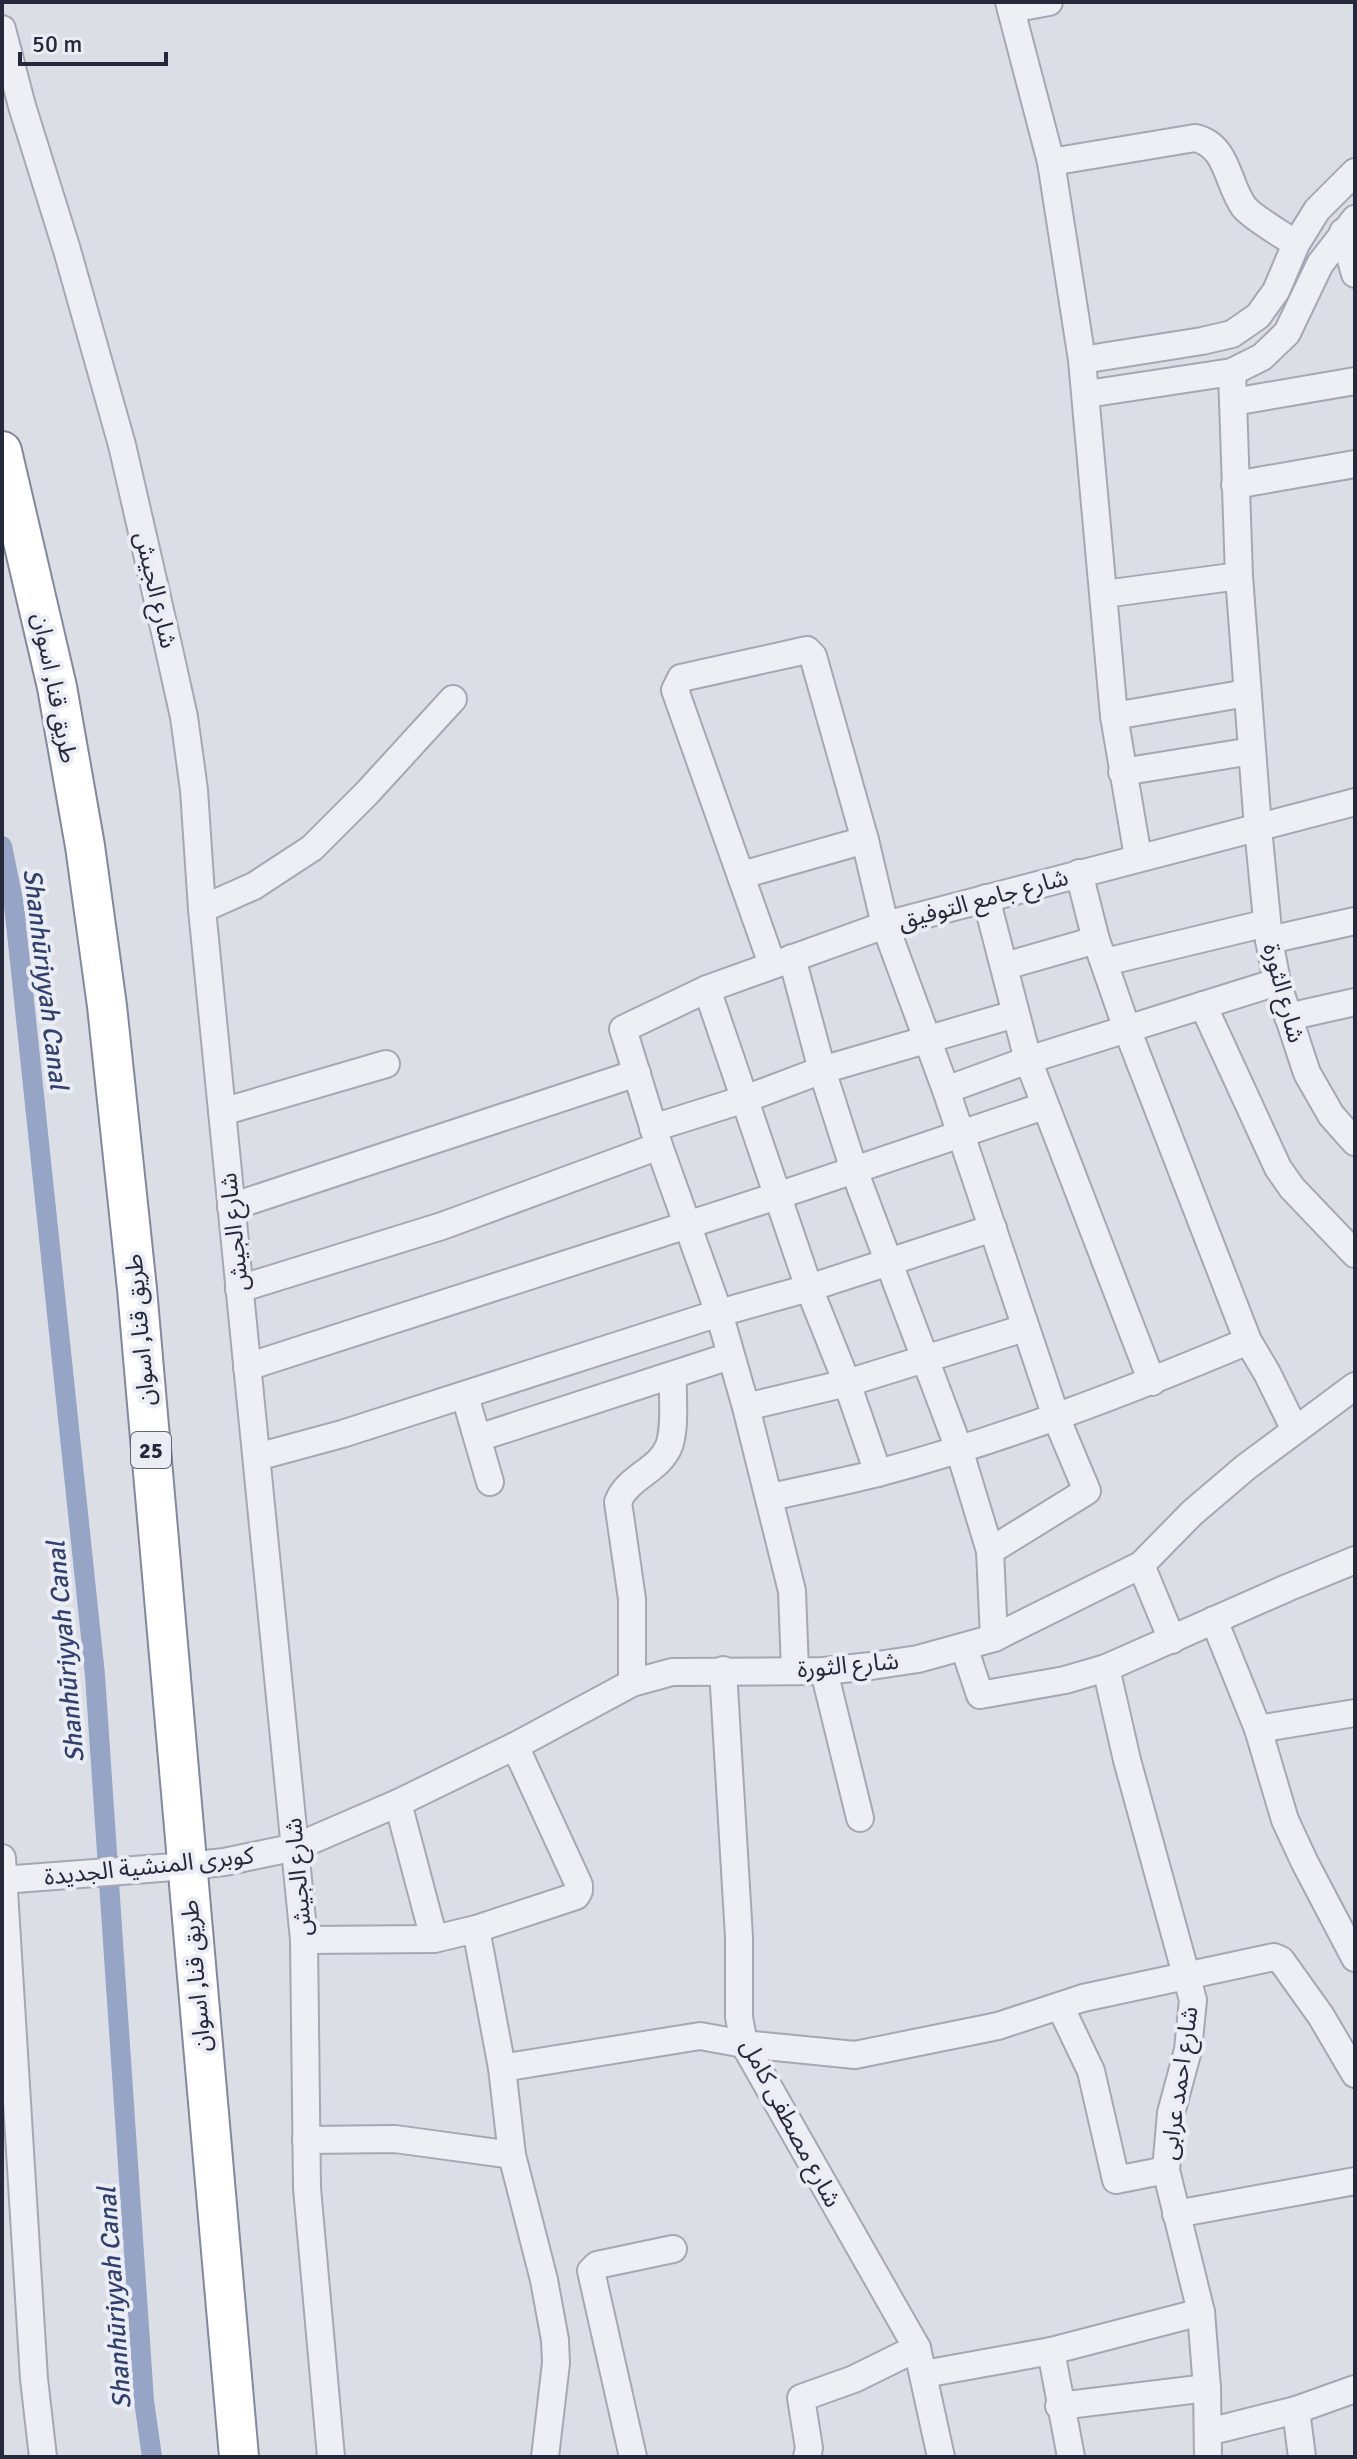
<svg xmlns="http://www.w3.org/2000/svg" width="1357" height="2459" viewBox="0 0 1357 2459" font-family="Signika,'Noto Sans Arabic',sans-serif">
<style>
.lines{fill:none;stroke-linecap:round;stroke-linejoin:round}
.canal{stroke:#96a4c6;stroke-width:20}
.minor-casing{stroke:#a5a8b3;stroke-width:30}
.highway-casing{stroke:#83889c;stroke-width:42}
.minor{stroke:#eeeff4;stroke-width:26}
.highway{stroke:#fff;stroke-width:38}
.labels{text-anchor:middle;stroke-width:8;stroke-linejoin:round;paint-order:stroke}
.shield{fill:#ebedf4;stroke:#616472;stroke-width:2}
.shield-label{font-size:22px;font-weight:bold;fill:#26293b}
.street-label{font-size:24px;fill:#26293b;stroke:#ebedf4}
.water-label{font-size:26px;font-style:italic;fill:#31406e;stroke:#ebedf4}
</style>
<rect width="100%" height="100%" fill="#dcdee6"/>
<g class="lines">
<path class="canal" d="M2 846 14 905 95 1675 144 2401 152 2457"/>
<defs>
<g id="minor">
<path d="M1009 2 1051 162 1082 360 1114 716 1138 857"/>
<path d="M1011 9 1049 2"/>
<path d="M2 29 22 106 67 250 122 445 168 645 184 717 194 790 202 909 304 1940 307 2188 331 2457"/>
<path d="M1051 162 1195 138C1228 145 1227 184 1244 207 1253 218 1283 235 1296 244"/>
<path d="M1343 232 1355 274"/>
<path d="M1082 360 1202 341 1232 334 1258 316 1276 291 1296 244 1317 210 1355 172"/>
<path d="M1232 372 1239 576 1258 828 1269 940 1277 982 1307 1073 1331 1115 1355 1142"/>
<path d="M1087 394 1232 372 1262 357 1287 333 1320 264 1355 219"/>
<path d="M1233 402 1355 381"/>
<path d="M1235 485 1355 464"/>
<path d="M1104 594 1239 576"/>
<path d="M1114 716 1247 693"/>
<path d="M1122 772 1252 751"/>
<path d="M1079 873 1096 940"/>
<path d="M742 875 865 840"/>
<path d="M986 898 1028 1060 1152 1382"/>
<path d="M202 909 254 886 312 848 367 793 453 699"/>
<path d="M1269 940 1355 921"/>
<path d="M792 958 822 1070 854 1170 959 1449 990 1551 994 1638"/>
<path d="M1105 962 1267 923"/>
<path d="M772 964 675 690 681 678 807 650 813 656 865 840 885 925 946 1090 1056 1417 1087 1491 990 1551"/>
<path d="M1005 966 1096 940 1127 1029 1248 1341 1267 1373 1295 1430"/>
<path d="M707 989 809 1288 847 1383 878 1473"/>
<path d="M1203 1005 1278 1168 1292 1188 1355 1254"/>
<path d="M1288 1017 1355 1002"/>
<path d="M946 1090 1028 1060 1277 982"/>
<path d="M222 1112 386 1064"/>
<path d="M653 1128 745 1099 822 1070 1015 1014"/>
<path d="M231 1207 637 1073"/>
<path d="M239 1289 442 1226 659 1146"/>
<path d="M247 1367 777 1196 1044 1106"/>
<path d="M465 1396 490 1482"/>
<path d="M746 1407 847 1383 1025 1328"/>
<path d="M478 1438 730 1356"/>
<path d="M257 1457 342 1434 719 1313 809 1288 993 1228"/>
<path d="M771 1497C806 1489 843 1482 878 1473 1005 1439 1127 1392 1248 1341"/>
<path d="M1141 1565 1172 1640"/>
<path d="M1214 1620 1258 1729 1285 1820 1305 1863 1355 1958"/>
<path d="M964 1647 980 1695 1065 1680 1106 1668 1287 1588 1355 1560"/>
<path d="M1106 1668 1127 1760 1193 2000 1188 2050 1171 2113 1166 2170 1201 2312 1207 2388 1208 2457"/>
<path d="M723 1670 739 1937V2017L744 2044 917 2348 941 2457"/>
<path d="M795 1670 792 1591 746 1407 719 1313 659 1146 623 1029 707 989 885 925 1355 802"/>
<path d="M824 1671 860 1818"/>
<path d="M632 1683V1599L618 1502C627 1477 659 1471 669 1446 676 1426 672 1397 673 1376"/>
<path d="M1258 1729 1355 1713"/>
<path d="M398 1803 434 1939 476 1929 576 1896 579 1891V1885L515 1746"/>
<path d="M2 1858 34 2379 43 2457"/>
<path d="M2 1880 187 1866 224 1862 296 1847 398 1803 515 1746 632 1683 672 1672 824 1671 871 1666 918 1659 994 1638 1141 1565 1192 1513 1246 1467 1355 1386"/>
<path d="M476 1929 502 2068 512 2155 544 2280 555 2340 556 2363 545 2457"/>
<path d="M304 1940 434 1939"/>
<path d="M1060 2006 1091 2071 1116 2180 1166 2170"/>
<path d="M502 2068 700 2036 744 2044 855 2055 998 2026 1083 1998 1274 1957 1281 1960 1321 2016 1355 2074"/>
<path d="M306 2140 395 2139 512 2155"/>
<path d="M1176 2214 1355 2181"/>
<path d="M1051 2351 1071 2457"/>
<path d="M924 2374 1051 2351 1201 2312"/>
<path d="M1059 2406 1207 2388"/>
<path d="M1296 2410 1302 2457"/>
<path d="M1208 2432 1296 2410 1355 2389"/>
<path d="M633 2457 591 2271 597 2265 673 2249"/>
<path d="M807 2457 809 2448 801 2398 854 2379 917 2348"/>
</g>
<path id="highway" d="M2 451 57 687 85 846 107 1006 137 1289 239 2457"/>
</defs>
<use href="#minor" class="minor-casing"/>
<use href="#highway" class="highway-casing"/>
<use href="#minor" class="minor"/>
<use href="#highway" class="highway"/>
</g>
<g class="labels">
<rect class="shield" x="131" y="1432" width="40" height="36" rx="6"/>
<g class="shield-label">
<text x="151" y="1458">25</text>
</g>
<g class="street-label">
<text transform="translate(156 590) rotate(77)" y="8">شارع الجيش</text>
<text transform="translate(55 688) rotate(79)" y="8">طريق قنا, اسوان</text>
<text transform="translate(983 899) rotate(-15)" y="8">شارع جامع التوفيق</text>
<text transform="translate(1284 993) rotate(75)" y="8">شارع الثورة</text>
<text transform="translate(234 1232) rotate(-96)" y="8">شارع الجيش</text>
<text transform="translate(140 1330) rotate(-95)" y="8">طريق قنا, اسوان</text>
<text transform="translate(848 1665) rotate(-5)" y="8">شارع الثورة</text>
<text transform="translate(149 1866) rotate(-6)" y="8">كوبرى المنشية الجديدة</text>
<text transform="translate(298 1877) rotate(-95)" y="8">شارع الجيش</text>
<text transform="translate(196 1976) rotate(-95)" y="8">طريق قنا, اسوان</text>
<text transform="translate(1179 2083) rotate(-82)" y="8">شارع احمد عرابى</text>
<text transform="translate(791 2123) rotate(62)" y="8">شارع مصطفى كامل</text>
</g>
<g class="water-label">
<text transform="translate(46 979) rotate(83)" y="9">Shanhūriyyah Canal</text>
<text transform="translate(65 1652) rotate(-95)" y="9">Shanhūriyyah Canal</text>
<text transform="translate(114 2298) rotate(-94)" y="9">Shanhūriyyah Canal</text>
</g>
</g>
<rect width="1357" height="2459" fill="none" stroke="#26293b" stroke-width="8"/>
<path d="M20 52v12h146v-12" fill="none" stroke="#26293b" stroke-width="4"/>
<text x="32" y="52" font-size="24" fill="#26293b" stroke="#ebedf4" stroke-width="6" paint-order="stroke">50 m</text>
</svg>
